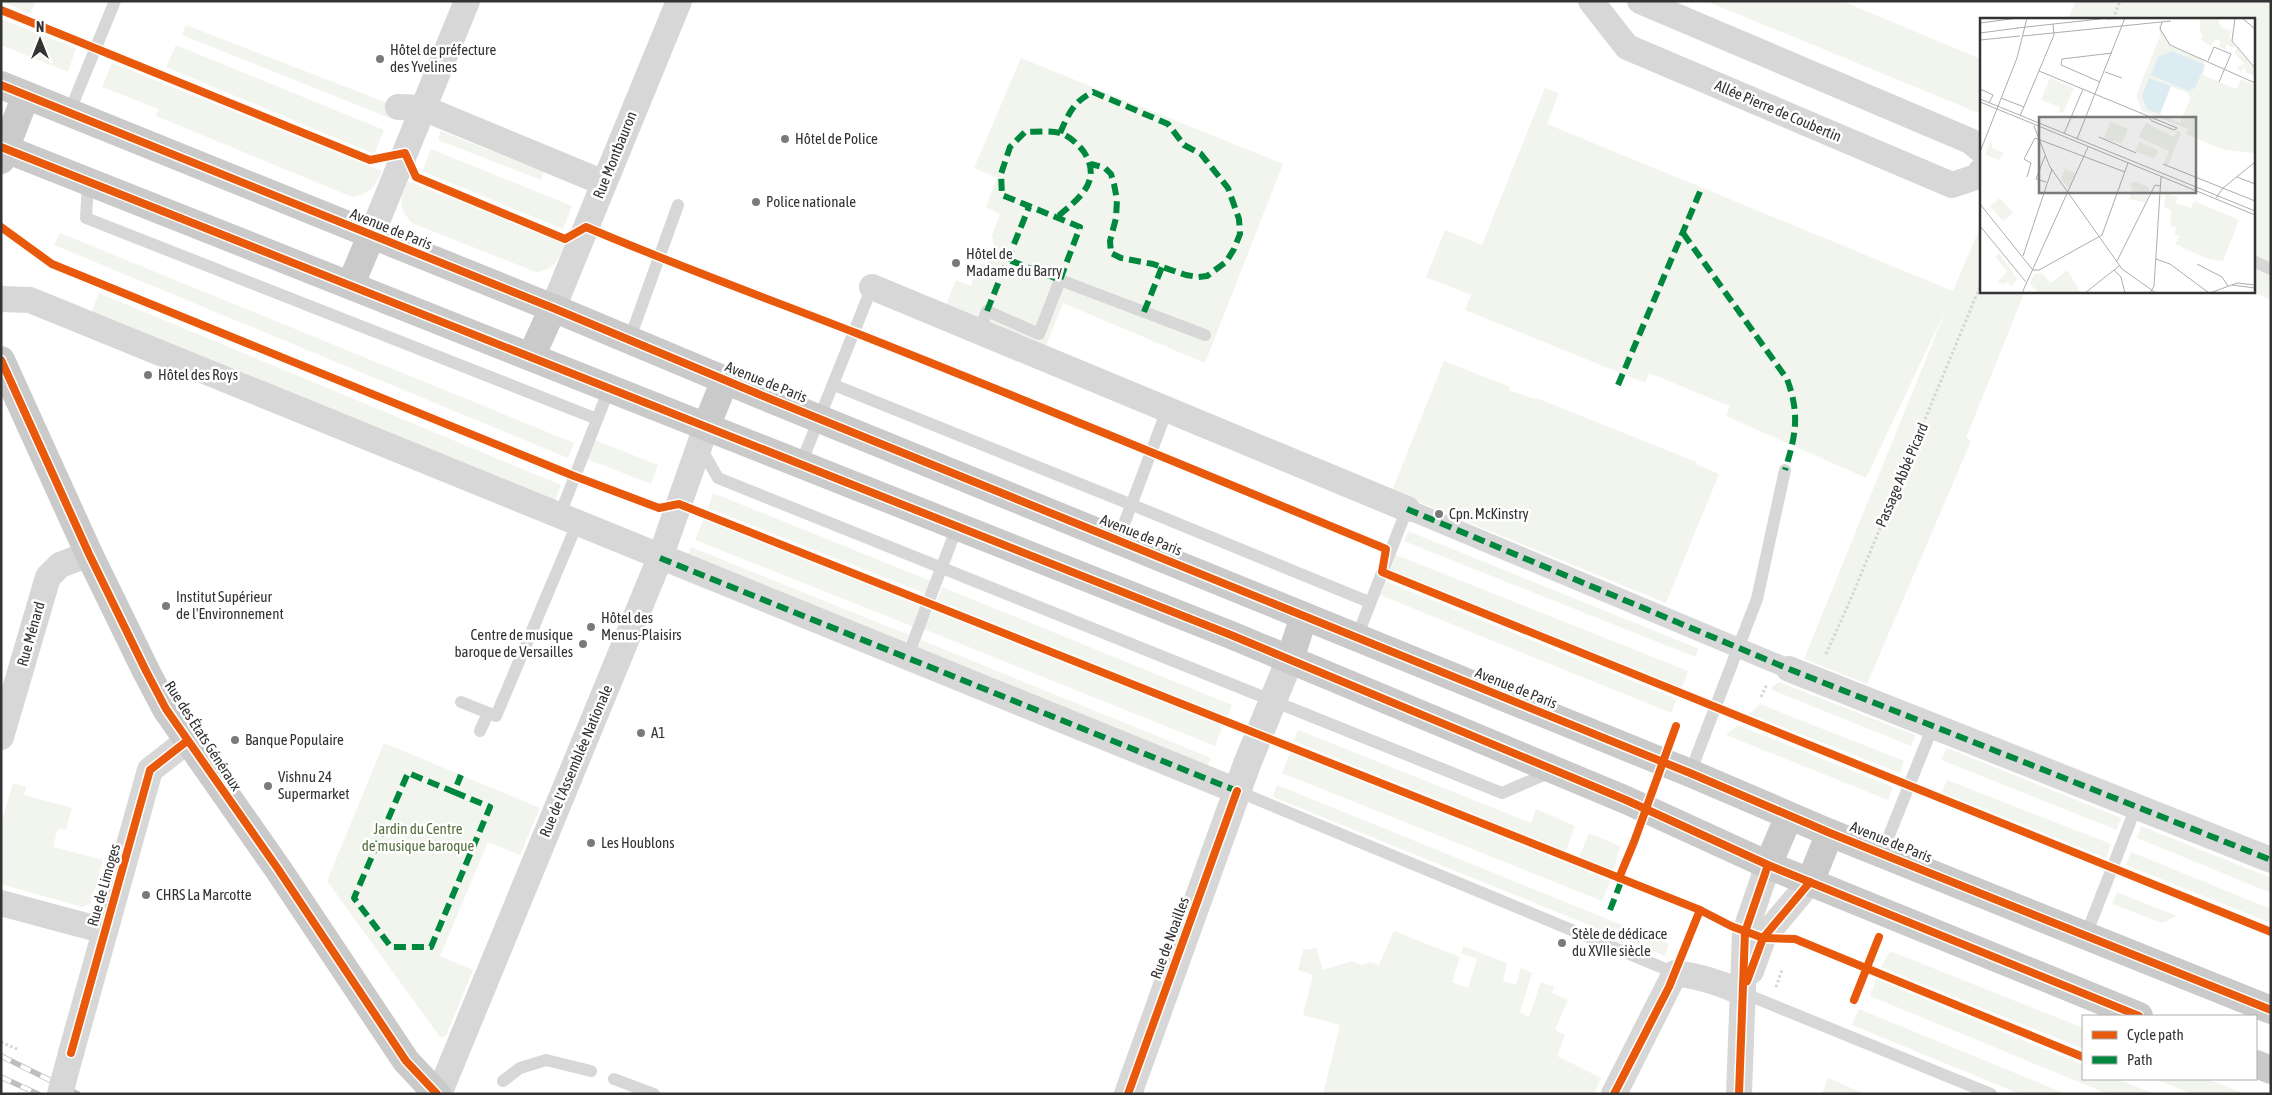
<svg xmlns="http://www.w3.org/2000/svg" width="2272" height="1095" viewBox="0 0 2272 1095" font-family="'Asap Condensed',sans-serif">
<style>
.green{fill:#f1f5ed}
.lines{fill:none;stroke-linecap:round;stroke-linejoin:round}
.path{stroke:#d6d6d6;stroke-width:3;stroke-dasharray:2.5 2.5;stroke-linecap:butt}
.service{stroke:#d7d7d7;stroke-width:12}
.pedestrian{stroke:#d7d7d7;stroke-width:20}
.minor{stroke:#d7d7d7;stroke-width:26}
.tertiary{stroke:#d7d7d7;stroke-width:28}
.primary{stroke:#cacaca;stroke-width:28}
.rail-casing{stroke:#bebebe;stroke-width:5.5}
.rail{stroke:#fff;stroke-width:4;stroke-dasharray:11;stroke-linecap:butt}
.minor-bridge{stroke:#d7d7d7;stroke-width:26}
.quiet{stroke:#00873e;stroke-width:6;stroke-dasharray:12 6;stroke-linecap:butt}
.cycleway-casing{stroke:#fff;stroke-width:11}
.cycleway{stroke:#e8590c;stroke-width:8}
.poi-dot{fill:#7a7a7a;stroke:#fff;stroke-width:2}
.labels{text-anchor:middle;stroke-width:5;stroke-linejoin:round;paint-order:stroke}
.poi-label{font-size:15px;fill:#333;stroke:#fff;text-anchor:start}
.street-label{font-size:15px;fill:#333;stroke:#fff}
.park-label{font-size:15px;fill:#56703f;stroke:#fff}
.inset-road{fill:none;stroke:#adadad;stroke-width:1}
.view{fill:#7a7a7a;fill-opacity:0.15;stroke:#7a7a7a;stroke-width:2.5}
.inset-edge{fill:none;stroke:#333;stroke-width:2.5}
</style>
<rect width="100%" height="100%" fill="#fff"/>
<g class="green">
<path d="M1 1H36L30 14Z"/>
<path d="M1706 1H1842L1981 59V114Z"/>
<path d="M2076 1H2271V300L2250 291H2253V19H2068Z"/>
<path d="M1 19 76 48 68 72 1 45Z"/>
<path d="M186 25 395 106 390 118 182 35Z"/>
<path d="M176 45 384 130 374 154 166 67Z"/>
<path d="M1021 58 1283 164 1205 363 1063 303 1044 351 944 310 956 280 971 286 979 265 991 261 995 250 992 236 1000 214 986 207 997 178 974 168Z"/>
<path d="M112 63 382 171C375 186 370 195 352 197L156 116 158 109 102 87Z"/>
<path d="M1545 88 1559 93 1547 124 1953 291 1981 225V291H2025L1966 438 1971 441 1867 684 1804 659 1947 307 1866 478 1726 416 1730 406 1649 373 1645 383 1465 310 1471 295 1426 277 1445 230 1482 245Z"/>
<path d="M441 131 544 172 541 180 438 140Z"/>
<path d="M431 149 572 206 563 229 422 171Z"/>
<path d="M408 181 565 243C559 260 555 270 536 272L412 223C397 207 400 199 408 181Z"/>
<path d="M60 233 574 443 568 458 54 245Z"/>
<path d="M99 293 561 485 553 505 91 313Z"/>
<path d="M1444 361 1510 387 1509 390 1534 399 1536 398 1696 462V464L1719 474 1666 603 1392 491Z"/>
<path d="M595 440 658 465 651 484 587 459Z"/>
<path d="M713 493 931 581 926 594 708 508Z"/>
<path d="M704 518 922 606 914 627 695 540Z"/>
<path d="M1408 531 1699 649 1695 657 1404 541Z"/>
<path d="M691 547 909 635 904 647 686 561Z"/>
<path d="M1396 555 1688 671 1681 690 1390 570Z"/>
<path d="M1385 581 1677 699 1671 713 1380 595Z"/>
<path d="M942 587 1232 705 1227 717 937 600Z"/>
<path d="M933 609 1223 726 1215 746 924 629Z"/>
<path d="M921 640 1211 758 1206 771 916 653Z"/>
<path d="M1779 682 1915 735 1911 746 1770 689Z"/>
<path d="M1760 704 1904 761 1900 773 1749 714Z"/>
<path d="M1738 725 1893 787 1888 800 1726 735Z"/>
<path d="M1298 730 1531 823 1536 809 1575 826 1566 851 1293 741Z"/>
<path d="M384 743 540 808 520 855 488 842 440 956 473 970 446 1036 440 1037 327 881Z"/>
<path d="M1947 748 2121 818 2117 830 1941 760Z"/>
<path d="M1290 753 1611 881 1602 901 1282 773Z"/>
<path d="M1947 780 2111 844 2106 858 1942 792Z"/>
<path d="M13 783 26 787 24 795 72 808 66 830 58 828 53 847 103 860 91 903 82 907 1 884V824Z"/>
<path d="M1277 785 1669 944 1665 956 1273 797Z"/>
<path d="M2141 826 2271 878V893L2137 838Z"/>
<path d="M1589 833 1620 846 1613 871 1579 857Z"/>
<path d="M2131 852 2271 909V923L2126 865Z"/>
<path d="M2117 892 2177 916 2162 923 2112 904Z"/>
<path d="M1394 931 1460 957 1452 982 1468 988 1477 959 1461 953 1463 946 1507 963 1503 981 1516 985 1521 968 1532 973 1520 1012 1529 1017 1541 982 1554 987 1552 993 1568 1000 1555 1030 1565 1035 1557 1056 1601 1078 1594 1094H1323L1340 1025 1303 1015 1313 975 1298 970 1303 950 1316 948 1323 970 1352 961 1361 965 1371 962 1379 965Z"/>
<path d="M1890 951 2083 1028V1049L1881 967Z"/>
<path d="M1876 979 2083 1065V1079H2118L2154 1094H2108L1870 996Z"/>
<path d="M1859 1009 2066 1094H2020L1852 1025Z"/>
<path d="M1828 1078 1865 1094H1822Z"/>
<path d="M2155 1079H2208L2245 1094H2192Z"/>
</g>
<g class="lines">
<g class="path">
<path d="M2113 19 2120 1"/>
<path d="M1826 654 1849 603 1981 284"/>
<path d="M1761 697 1767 684"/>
<path d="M1776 987 1782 970"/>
<path d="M1 1042 17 1049"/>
</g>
<g class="service">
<path d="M69 113 115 1"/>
<path d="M88 181 86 218 597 419"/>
<path d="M2253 261 2271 269"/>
<path d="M979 332 987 311 1039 334 1060 280 1205 335"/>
<path d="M629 341 678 205"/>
<path d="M834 385 1130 504 1369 602"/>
<path d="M699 445 718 478 1502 793 1553 771"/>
<path d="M800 466 872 287"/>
<path d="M559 517 609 389"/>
<path d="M1118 540 1167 410"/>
<path d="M1357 637 1407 509"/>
<path d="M907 658 957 527"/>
<path d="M461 702 496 716 577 524"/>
<path d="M480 731 488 713"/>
<path d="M1690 773 1757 599 1785 470"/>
<path d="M1237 791 1675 973"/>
<path d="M1882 853 1933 726"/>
<path d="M2086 935 2136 807"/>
<path d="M1743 993 1991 1094"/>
<path d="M614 1079 654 1094"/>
<path d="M503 1081 520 1068 546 1060 591 1071"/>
</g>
<path class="pedestrian" d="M1407 509 1789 669"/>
<g class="minor">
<path d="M1591 1 1627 47 1952 185 1979 176 1981 171"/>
<path d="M1640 1 1970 141 1981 150"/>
<path d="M398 107 423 108 604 183"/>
<path d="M371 236 467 1"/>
<path d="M872 287 1407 509"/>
<path d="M1 299 30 300 1237 791"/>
<path d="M553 308 679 1"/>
<path d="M1789 669 2271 860"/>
<path d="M1 737 48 577 60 565 89 554"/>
<path d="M1 903 105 931"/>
<path d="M1751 971 1763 938 1810 882"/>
<path d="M71 1053 150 770 187 741"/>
<path d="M439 1094 660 558 706 427"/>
<path d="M1614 1094 1675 973C1699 976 1721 983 1743 993"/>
<path d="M1739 1094 1745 932 1768 865"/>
</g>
<path class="tertiary" d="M1128 1094 1247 764 1290 659"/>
<g class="primary">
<path d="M1 85 553 308 768 398 1690 773 1830 833 2271 1010"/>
<path d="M1 147 1231 635 1626 800 1768 865 2139 1016"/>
<path d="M1 160 26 95"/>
<path d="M351 284 371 236"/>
<path d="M531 357 553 308"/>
<path d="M1 360 89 554 146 671 166 709 278 869 406 1061 437 1094"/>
<path d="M706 427 725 380"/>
<path d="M1290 659 1304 616"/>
<path d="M1768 865 1789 816"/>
<path d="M1810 882 1830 833"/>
<path d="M2256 1064 2271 1070"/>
</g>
<defs>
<g id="rail">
<path d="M1 1056 78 1094"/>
<path d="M1 1077 38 1094"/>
</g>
</defs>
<use href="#rail" class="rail-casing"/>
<use href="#rail" class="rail"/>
<path class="minor-bridge" d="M60 1094 71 1053"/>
<g class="quiet">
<path d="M1060 133C1069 113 1073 102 1093 92L1168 124 1184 145 1201 154 1228 188 1239 219 1240 234 1234 249 1226 262 1207 276 1198 277 1186 275 1153 264 1121 258 1111 253 1110 241 1116 218 1117 200 1114 184 1111 174 1105 168 1091 164"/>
<path d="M1683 233 1787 379C1800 414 1796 435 1785 470"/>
<path d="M994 254 1060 280 1080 227 1002 195 1001 174 1010 147 1025 132C1035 132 1050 130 1060 133 1068 135 1079 145 1084 152 1103 182 1078 199 1056 218"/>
<path d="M987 311 1029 207"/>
<path d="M1144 312 1162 267"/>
<path d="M1618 385 1702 187"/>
<path d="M1407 509 1789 669 2271 860"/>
<path d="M660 558 1237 791"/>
<path d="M454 792 490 807 431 947H391L354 898 408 773 454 792 461 775"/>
<path d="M1610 910 1624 874"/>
</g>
<defs>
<g id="cycleway">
<path d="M1 10 370 160 405 153 416 177 565 239 586 227C675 265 766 298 856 333 1033 403 1210 476 1386 549L1382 572 2271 932"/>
<path d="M1 85 553 308 768 398 1690 773 1830 833 2271 1010"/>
<path d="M1 147 1231 635 1626 800 1768 865 2139 1016"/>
<path d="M1 227 52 264 574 476 659 508 679 504 1700 910 1731 926 1763 938 1795 939 2083 1057"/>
<path d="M1 360 89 554 146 671 166 709 278 869 406 1061 437 1094"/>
<path d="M1619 878 1634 842 1676 726"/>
<path d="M1747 981 1763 938 1810 882"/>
<path d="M1854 1000 1879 937"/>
<path d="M71 1053 150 770 187 741"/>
<path d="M1128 1094 1237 791"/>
<path d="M1614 1094 1669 987 1700 910"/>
<path d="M1739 1094 1745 932 1768 865"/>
</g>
</defs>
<use href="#cycleway" class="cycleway-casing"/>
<use href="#cycleway" class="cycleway"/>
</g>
<g class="poi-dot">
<circle cx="380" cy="59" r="5"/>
<circle cx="785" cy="139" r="5"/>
<circle cx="756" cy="202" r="5"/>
<circle cx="956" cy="263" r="5"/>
<circle cx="148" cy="375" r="5"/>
<circle cx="1439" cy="514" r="5"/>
<circle cx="166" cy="606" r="5"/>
<circle cx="591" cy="627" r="5"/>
<circle cx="583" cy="644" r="5"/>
<circle cx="641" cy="733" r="5"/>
<circle cx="235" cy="740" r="5"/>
<circle cx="268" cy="786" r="5"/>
<circle cx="591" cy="843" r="5"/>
<circle cx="146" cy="895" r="5"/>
<circle cx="1562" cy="943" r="5"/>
</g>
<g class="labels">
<g class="poi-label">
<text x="390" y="55">Hôtel de préfecture<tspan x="390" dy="17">des Yvelines</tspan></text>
<text x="795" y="144">Hôtel de Police</text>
<text x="766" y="207">Police nationale</text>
<text x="966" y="259">Hôtel de<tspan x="966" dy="17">Madame du Barry</tspan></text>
<text x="158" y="380">Hôtel des Roys</text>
<text x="1449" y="519">Cpn. McKinstry</text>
<text x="176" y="602">Institut Supérieur<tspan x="176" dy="17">de l'Environnement</tspan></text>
<text x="601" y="623">Hôtel des<tspan x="601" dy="17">Menus-Plaisirs</tspan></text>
<text x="573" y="640" text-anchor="end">Centre de musique<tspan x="573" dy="17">baroque de Versailles</tspan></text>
<text x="651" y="738">A1</text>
<text x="245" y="745">Banque Populaire</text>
<text x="278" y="782">Vishnu 24<tspan x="278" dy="17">Supermarket</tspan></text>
<text x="601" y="848">Les Houblons</text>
<text x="156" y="900">CHRS La Marcotte</text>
<text x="1572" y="939">Stèle de dédicace<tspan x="1572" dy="17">du XVIIe siècle</tspan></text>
</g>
<g class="street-label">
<text transform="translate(1778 111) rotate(23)" y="5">Allée Pierre de Coubertin</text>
<text transform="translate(615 155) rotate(-68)" y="5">Rue Montbauron</text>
<text transform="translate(391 229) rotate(22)" y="5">Avenue de Paris</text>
<text transform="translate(766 382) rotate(22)" y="5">Avenue de Paris</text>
<text transform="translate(1902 475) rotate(-67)" y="5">Passage Abbé Picard</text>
<text transform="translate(1141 535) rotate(22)" y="5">Avenue de Paris</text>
<text transform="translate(31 634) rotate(-74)" y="5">Rue Ménard</text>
<text transform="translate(1516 688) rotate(22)" y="5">Avenue de Paris</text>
<text transform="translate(203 736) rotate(57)" y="5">Rue des États Généraux</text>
<text transform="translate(576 761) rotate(-67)" y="5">Rue de l'Assemblée Nationale</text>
<text transform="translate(1891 842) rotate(22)" y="5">Avenue de Paris</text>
<text transform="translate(104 885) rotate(-74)" y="5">Rue de Limoges</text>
<text transform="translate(1170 938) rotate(-70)" y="5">Rue de Noailles</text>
</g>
<g class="park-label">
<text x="418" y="834">Jardin du Centre<tspan x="418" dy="17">de musique baroque</tspan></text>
</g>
</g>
<g transform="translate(1980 18)">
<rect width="275" height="275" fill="#fff"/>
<path d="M240 0 238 4 243 10 251 13 250 19 255 28 252 30 247 26 245 31 239 29 240 23 236 21 231 28 221 22 223 17 220 15V1ZM179 6 190 28 225 42 223 57 256 71 261 61 275 67V135L244 132 206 116 208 111 162 93 156 78 180 18ZM169 60 208 75 210 81 200 105 180 96ZM257 30 275 51V57L266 55 264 49 261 54 257 49 265 46 254 35ZM70 60 94 70 83 95 79 94 80 89 61 82ZM130 103 148 111 142 125 124 121ZM166 105 194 119 197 113 201 115 188 147 184 145 189 133 158 119ZM12 122V130L24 135 19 142 5 136ZM159 124 178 132 174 141 155 133ZM85 151 96 155 89 171 81 161ZM155 164 168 169 170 174 165 185 149 181 152 171 149 165ZM186 174 198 180 195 185 211 190 214 183 259 202 243 243 228 241 195 226 200 218 195 217 196 209 190 208 191 192 185 190 184 186ZM20 180 33 195 23 203 10 188ZM19 235 37 261 31 269 28 263 24 266 18 264 27 254 16 239ZM87 252 101 275H58L50 265 54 256 62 255 71 265Z" fill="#f1f5ed" fill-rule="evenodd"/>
<path d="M192 33 225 47 215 70 209 73 171 57 178 39ZM169 60 191 68 180 96 167 91 162 78Z" fill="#ddebf3"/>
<path class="inset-road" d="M255 0 252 23 275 50M262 0 275 11M127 1 143 0M182 4 180 11 190 27 275 65M0 5 38 0M37 10 129 0M0 15 38 10M43 18 191 3M0 22 40 18M228 43 234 29 251 36 239 64M59 53 197 110M125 54 142 60M120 64 81 47 82 41 132 35M0 71 13 77 9 85M21 80 44 89M0 81 275 193M0 84 275 197M40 98 74 17 73 6M168 98 172 103 194 112 197 110M54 108 70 149 135 241 142 251 176 275M84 116 103 71M119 119 156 135M97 121 145 0M0 134 37 40 47 0M65 138 56 161 66 164M183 146 275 183M47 159 51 145 44 141 55 120 145 154M257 159 275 166M236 180 243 170 275 144M0 186 52 251M0 208 46 264M43 238 72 151M176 241 190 246 229 275M137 243 175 167 180 168M217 246 242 259 248 268M52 252H59L122 217 148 145M134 252 141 259 145 275M252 267 275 270M42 275 108 129M105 275 139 248M170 275 174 268 181 159M230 275 257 265 275 267"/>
<path class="view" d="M59 99H216V175H59Z"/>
<rect width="275" height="275" class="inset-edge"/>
</g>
<rect width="2272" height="1095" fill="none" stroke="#333333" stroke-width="5"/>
<rect x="2082" y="1015" width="175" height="65" fill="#ffffff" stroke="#adadad"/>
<rect x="2092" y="1031" width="25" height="8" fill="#e8590c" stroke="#adadad"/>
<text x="2127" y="1040" font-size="15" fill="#333333">Cycle path</text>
<rect x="2092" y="1056" width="25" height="8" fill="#00873e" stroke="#adadad"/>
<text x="2127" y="1065" font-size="15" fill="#333333">Path</text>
<g transform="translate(40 40)" stroke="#ffffff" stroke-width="4" paint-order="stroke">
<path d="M0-4L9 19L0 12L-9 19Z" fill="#333333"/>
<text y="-8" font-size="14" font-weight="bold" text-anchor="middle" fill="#333333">N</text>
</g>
</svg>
